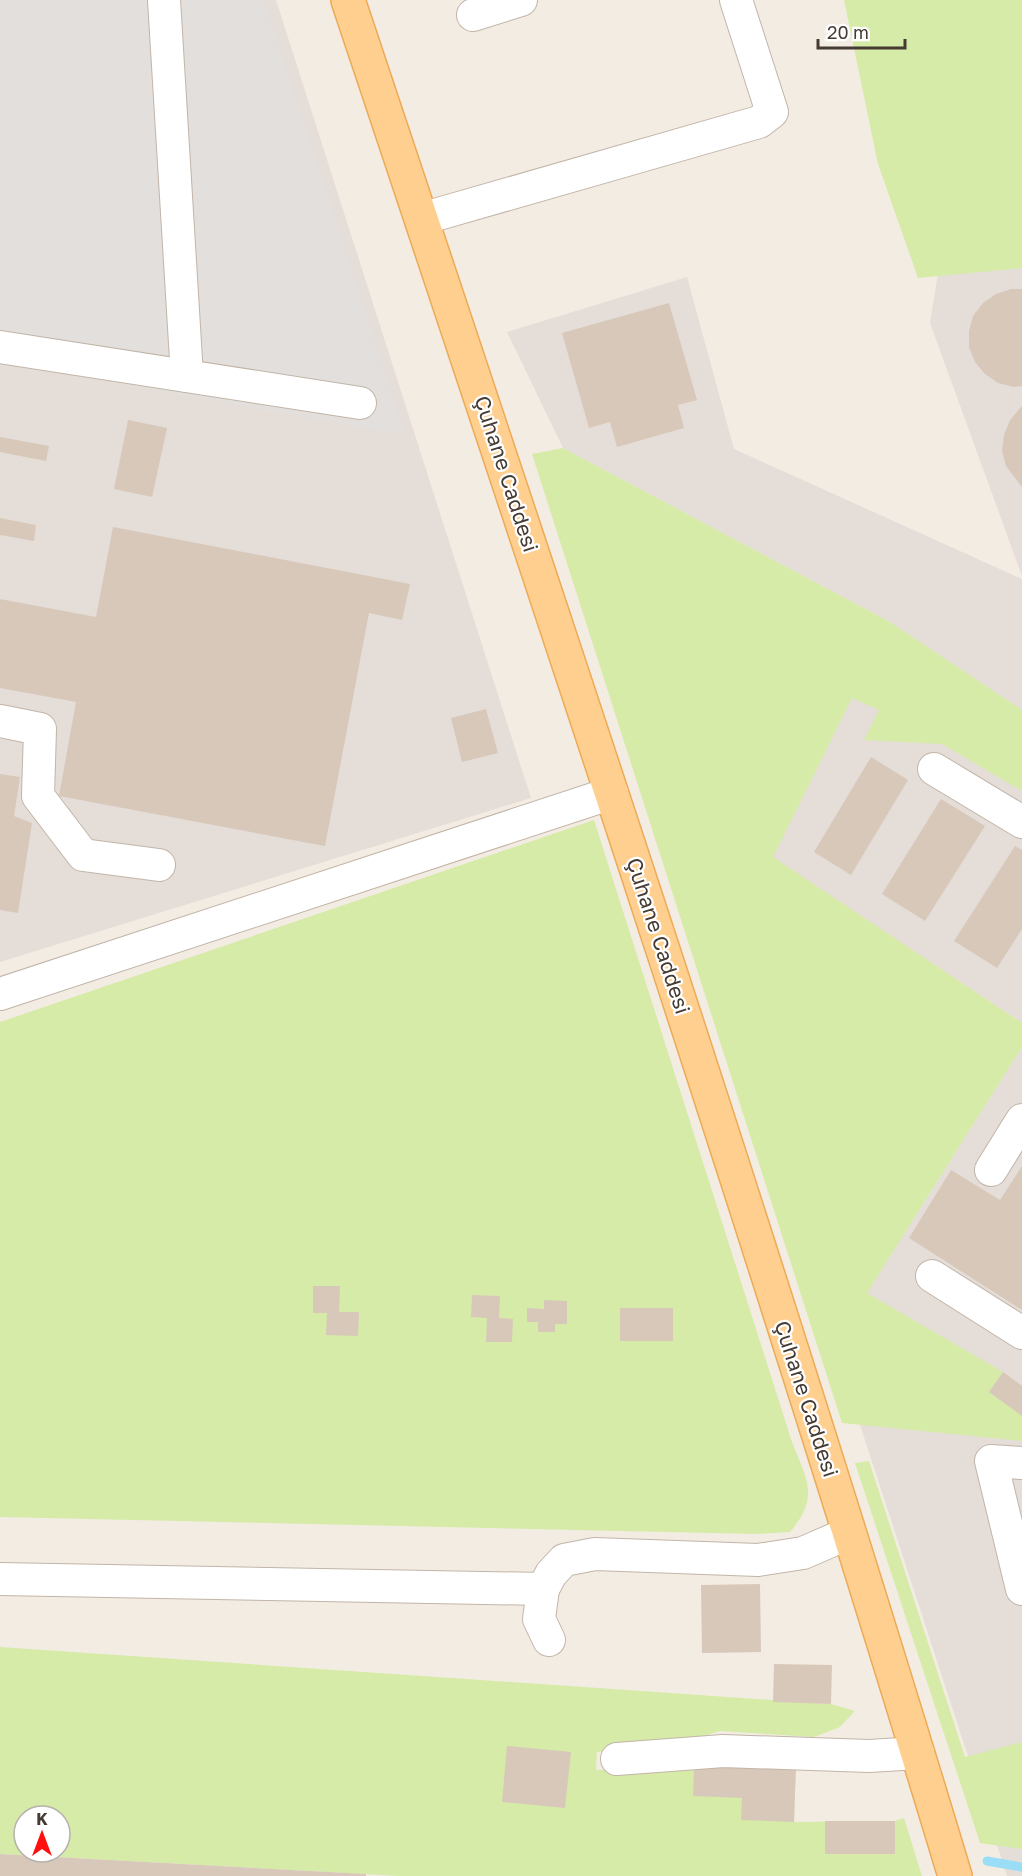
<svg xmlns="http://www.w3.org/2000/svg" width="1022" height="1876" viewBox="0 0 1022 1876" font-family="'Golos Text',sans-serif">
<style>
.industrial{fill:#e5ddd8}
.green{fill:#d6eba7;fill-rule:evenodd}
.parking{fill:#e3dfdc}
.lines{fill:none;stroke-linecap:round;stroke-linejoin:round}
.stream{stroke:#99ddf6;stroke-width:9}
.building{fill:#d8c8ba}
.minor-casing{stroke:#c2b5a8;stroke-width:34}
.major-casing{stroke:#edaa57;stroke-width:36}
.minor{stroke:#fff;stroke-width:32}
.major{stroke:#ffcf90;stroke-width:33}
.labels{text-anchor:middle;stroke-width:4.5;stroke-linejoin:round;paint-order:stroke}
.street-label{font-size:21px;fill:#453b33;stroke:#fff}
</style>
<rect width="100%" height="100%" fill="#f3ece3"/>
<g class="industrial">
<path d="M0 0H276L531 798 0 962Z"/>
<path d="M1022 258V576L930 323 939 267Z"/>
<path d="M687 277 734 449 1022 579V1023L772 857 890 622 563 448 507 332Z"/>
<path d="M1022 1047V1876H1007L834 1345Z"/>
</g>
<g class="green">
<path d="M844 0H1022V268L918 278 878 164Z"/>
<path d="M563 448 890 622 1022 710V791L942 744 864 740 879 710 852 698 773 857 1022 1023V1047L867 1293 1003 1372 989 1392 1022 1415V1441L842 1423 532 454Z"/>
<path d="M594 820 792 1442C807 1480 820 1497 790 1532L758 1534 0 1517V1022Z"/>
<path d="M869 1461 965 1757 1022 1742V1849L980 1843 855 1463Z"/>
<path d="M0 1647 831 1704 855 1711 840 1727 814 1737 720 1731 662 1749 597 1752 596 1770 796 1764 794 1822 895 1821 904 1818 922 1876H399L0 1854ZM24 1816H60V1852H24Z"/>
</g>
<path class="parking" d="M0 0H264L406 436 0 362Z"/>
<g class="lines">
<path class="stream" d="M987 1861 1022 1867"/>
</g>
<g class="building">
<path d="M1011 289H1022V386L1014 387 998 383 985 374 975 362 969 347V331L973 316 983 303 996 294Z"/>
<path d="M669 303 697 400 678 405 684 428 617 447 610 422 589 428 562 333Z"/>
<path d="M1022 406V487L1006 466 1002 451 1004 435 1010 420Z"/>
<path d="M128 420 167 428 152 497 114 489Z"/>
<path d="M0 437 49 446 46 461 0 452Z"/>
<path d="M0 518 36 525 34 541 0 535Z"/>
<path d="M113 527 410 584 402 620 369 613 325 846 59 796 76 702 0 688V599L96 617Z"/>
<path d="M486 709 498 753 462 762 451 718Z"/>
<path d="M871 757 908 780 851 875 814 852Z"/>
<path d="M0 774 20 777 14 816 32 823 18 913 0 910Z"/>
<path d="M941 799 985 826 925 921 882 894Z"/>
<path d="M1015 846 1022 850V929L997 968 954 941Z"/>
<path d="M1022 1166V1310L909 1238 951 1170 1000 1200Z"/>
<path d="M313 1286H340L339 1312H359L358 1336 326 1335 327 1313H313Z"/>
<path d="M472 1295 500 1296 499 1318 513 1319 512 1342H486L487 1318 471 1317Z"/>
<path d="M544 1300 567 1301V1324H555V1332H538V1322H527V1308L544 1309Z"/>
<rect x="620" y="1308" width="53" height="33"/>
<path d="M1003 1372 1022 1386V1416L989 1392Z"/>
<path d="M760 1584 761 1652 702 1653 701 1585Z"/>
<path d="M774 1664 832 1665 831 1704 773 1702Z"/>
<path d="M507 1746 571 1752 565 1808 502 1802Z"/>
<path d="M796 1764 794 1822 741 1820 742 1798 693 1796 694 1767Z"/>
<rect x="825" y="1821" width="70" height="33"/>
<path d="M0 1854 366 1874V1876H0Z"/>
</g>
<g class="lines">
<defs>
<g id="minor">
<path d="M164 0 187 376"/>
<path d="M473 15 521 0"/>
<path d="M421 219 759 122 772 112 736 0"/>
<path d="M0 347 360 403"/>
<path d="M0 721 40 729 38 796 83 855 159 865"/>
<path d="M934 769 1022 822"/>
<path d="M0 994 612 793"/>
<path d="M991 1170 1022 1120"/>
<path d="M932 1276 1022 1333"/>
<path d="M1022 1463 991 1461 1022 1589"/>
<path d="M0 1579 543 1589 551 1574 564 1560 595 1554 758 1560 803 1553 849 1533"/>
<path d="M543 1589 539 1619 549 1640"/>
<path d="M617 1759 723 1751 869 1756 918 1753"/>
</g>
<path id="major" d="M348 0C556 623 765 1247 955 1876"/>
</defs>
<use href="#minor" class="minor-casing"/>
<use href="#major" class="major-casing"/>
<use href="#minor" class="minor"/>
<use href="#major" class="major"/>
</g>
<g class="labels">
<g class="street-label">
<text transform="translate(506 474) rotate(72)" y="7">Çuhane Caddesi</text>
<text transform="translate(658 936) rotate(72)" y="7">Çuhane Caddesi</text>
<text transform="translate(806 1399) rotate(72)" y="7">Çuhane Caddesi</text>
</g>
</g>
<g transform="translate(42 1834)"><circle r="28" fill="#ffffff" stroke="#b5b1ad" stroke-width="1.5"/>
<path d="M0-4.5L10 22L0 15L-10 22Z" fill="#ff100e"/>
<text y="-9" font-size="16" font-weight="bold" text-anchor="middle" fill="#453b33">K</text>
</g>
<path d="M818 39v9h87v-9" fill="none" stroke="#453b33" stroke-width="3"/>
<text x="827" y="39" font-size="18" fill="#453b33" stroke="#ffffff" stroke-width="4.5" paint-order="stroke">20 m</text>
</svg>
